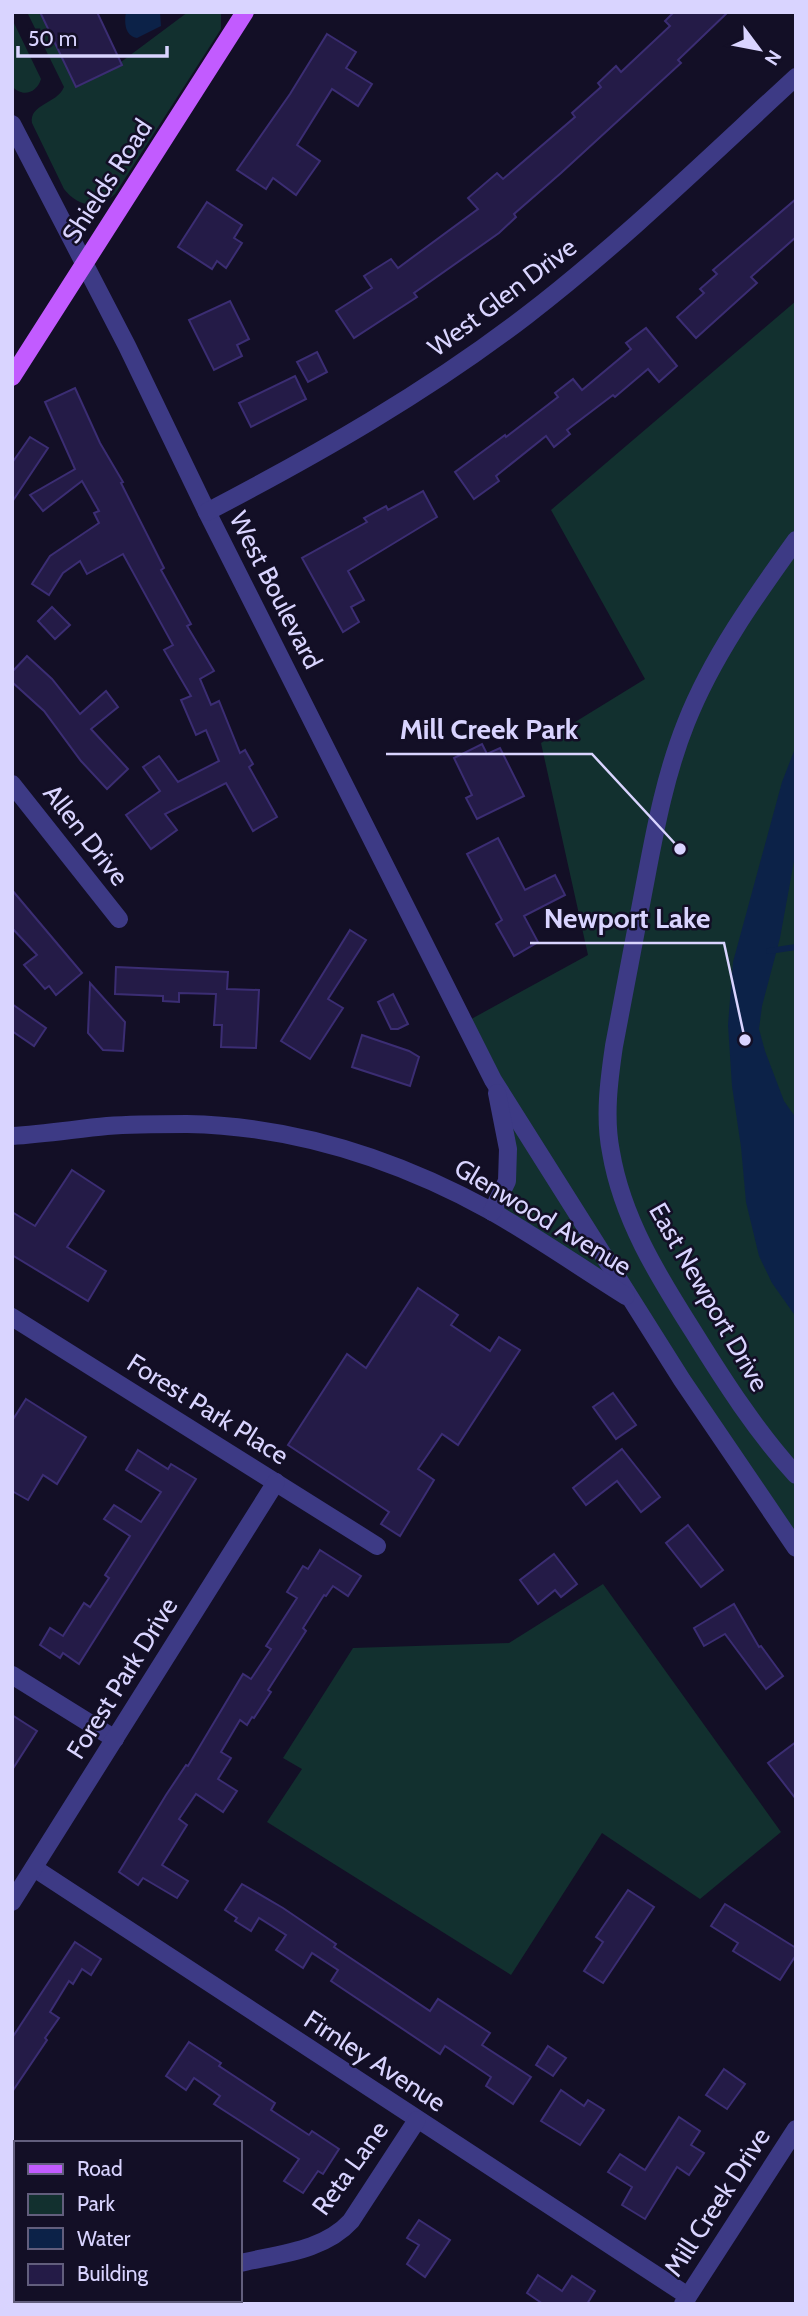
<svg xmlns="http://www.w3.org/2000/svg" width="808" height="2316" viewBox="0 0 808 2316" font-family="Cabin,sans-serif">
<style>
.green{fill:#12302f}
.water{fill:#0c2248}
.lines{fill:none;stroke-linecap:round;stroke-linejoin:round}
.stream{stroke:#0c2248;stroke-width:6}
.building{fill:#241b47;stroke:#3b2d73;stroke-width:2}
.minor{stroke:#3d3a85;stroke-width:18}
.major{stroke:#c25bff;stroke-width:18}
.labels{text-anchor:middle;stroke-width:5;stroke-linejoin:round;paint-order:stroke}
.street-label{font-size:26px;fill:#d9d4ff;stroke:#130f26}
.leader{fill:none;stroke:#d9d4ff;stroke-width:2.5}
.callout-dot{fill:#d9d4ff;stroke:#130f26;stroke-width:2.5}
.callout-label{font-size:28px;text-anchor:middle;font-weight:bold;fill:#d9d4ff;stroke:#130f26;stroke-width:5;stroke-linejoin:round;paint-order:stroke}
</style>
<rect width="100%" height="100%" fill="#130f26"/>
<g class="green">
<path d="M27 12H40L77 87 122 65 121 62 188 12H221V29L115 194C98 210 78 207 64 189L32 123C29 104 57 104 64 87Z"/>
<path d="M12 19 41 79C37 93 22 98 12 86Z"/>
<path d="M796 301V1548L629 1298 492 1212 507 1181 503 1120 464 1023 588 955 541 743 645 679 551 510Z"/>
<path d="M603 1584 781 1832 700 1899 602 1833 511 1975 267 1822 302 1769 283 1758 353 1648 509 1643Z"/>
</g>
<g class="water">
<path d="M126 12H160L161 26 137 38C125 36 124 23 126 12Z"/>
<path d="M796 746V850L780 938 762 1006 759 1029 765 1051 784 1101 796 1118V1317L772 1283 759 1256 746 1202 741 1147 732 1086 728 1025 733 962 782 782Z"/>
</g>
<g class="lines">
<path class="stream" d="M769 951 796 947"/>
</g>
<g class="building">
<path d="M40 12H97L122 65 76 87Z"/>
<path d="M674 12H728L678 60 681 63 561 173 514 214 516 217 499 233 414 293 417 297 354 338 336 311 372 288 364 276 391 259 398 268 478 209 468 198 497 173 503 179 575 117 572 113 601 87 598 83 616 66 621 72 670 26 665 21Z"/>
<path d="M327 34 356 52 346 68 372 84 358 106 332 89 297 145 320 161 296 195 273 178 266 189 237 170 290 94Z"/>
<path d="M796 199V237L751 277 757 283 696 338 677 317 704 293 700 289 717 274 713 270Z"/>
<path d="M207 202 242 225 234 238 242 243 226 268 217 261 212 269 178 247Z"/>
<path d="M230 301 249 339 237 345 242 356 214 370 189 320Z"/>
<path d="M646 328 677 366 659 382 648 369 615 397 613 395 567 430 570 434 554 447 546 436 496 476 499 481 474 499 455 472 505 435 506 437 558 397 555 393 573 379 582 390 631 349 626 343Z"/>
<path d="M317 352 327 372 308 382 297 362Z"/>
<path d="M295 376 306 399 251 427 239 403Z"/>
<path d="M75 388 100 443 123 482 121 483 164 568 161 570 191 624 187 626 214 671 200 679 211 705 219 701 240 753 245 750 253 764 249 767 277 817 253 831 226 783 165 814 177 830 151 849 126 815 160 791 143 767 159 756 178 782 219 761 206 730 196 735 181 700 191 696 164 650 173 645 123 554 87 574 80 561 63 573 49 595 32 584 50 556 99 523 94 513 99 511 82 481 43 511 30 495 75 469 45 402Z"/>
<path d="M30 437 48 448 12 502V463Z"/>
<path d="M423 491 437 517 348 571 364 600 351 607 359 622 343 632 302 558 367 522 364 518 386 506 388 510Z"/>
<path d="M52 607 70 625 55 639 38 621Z"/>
<path d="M27 656 52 679 80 714 106 691 118 707 91 729 128 769 107 789 81 761 44 711 12 682V672Z"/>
<path d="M482 744 487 754 500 748 524 796 477 819 466 798 472 795 454 758Z"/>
<path d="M498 838 525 890 555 875 565 895 524 916 538 942 514 956 496 924 502 920 467 854Z"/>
<path d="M12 890 82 973 56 995 49 986 45 989 24 965 37 955 12 928Z"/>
<path d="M350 930 366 940 328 999 343 1008 310 1059 281 1041Z"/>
<path d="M116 967 228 972 227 989 259 990 256 1048 221 1047 222 1025H214L216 994 179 993V1002L163 1001V996L115 994Z"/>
<path d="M90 983 125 1022 123 1051 103 1050 88 1033Z"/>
<path d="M393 994 408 1024 398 1029H391L378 1002Z"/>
<path d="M12 1004 46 1028 34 1046 12 1031Z"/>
<path d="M362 1035 409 1051 419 1057 410 1086 352 1067Z"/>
<path d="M72 1170 104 1191 67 1247 106 1271 88 1301 12 1255V1212L35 1226Z"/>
<path d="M418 1288 458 1315 451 1325 490 1351 499 1337 520 1350 458 1445 442 1434 418 1469 434 1480 400 1536 381 1524 389 1512 288 1445 347 1354 366 1368Z"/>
<path d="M613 1393 636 1425 616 1439 593 1407Z"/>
<path d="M26 1399 86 1437 57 1484 43 1475 28 1500 12 1491V1421Z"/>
<path d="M622 1449 660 1497 641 1512 617 1481 586 1505 573 1488Z"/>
<path d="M138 1450 168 1469 171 1464 196 1479 79 1664 63 1653 60 1658 40 1645 50 1628 63 1636 84 1603 90 1607 109 1578 105 1575 130 1536 104 1519 114 1505 141 1522 161 1492 126 1470Z"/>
<path d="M688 1525 723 1570 701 1587 666 1543Z"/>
<path d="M320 1550 361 1576 348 1596 333 1586 326 1596 324 1595 303 1628 306 1631 268 1690 271 1692 254 1718 252 1717 247 1725 240 1720 221 1752 231 1758 218 1779 237 1791 223 1812 196 1794 179 1819 187 1825 162 1865 188 1881 177 1898 143 1878 138 1885 119 1872 166 1795 186 1765 188 1766 243 1674 251 1679 271 1649 266 1646 297 1598 287 1592 303 1566 308 1569Z"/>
<path d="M554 1554 577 1584 561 1597 555 1590 538 1604 520 1580Z"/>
<path d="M734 1604 759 1647 761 1646 783 1676 766 1689 725 1634 704 1646 694 1628Z"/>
<path d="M12 1715 37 1731 12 1770Z"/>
<path d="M796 1742V1799L768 1763Z"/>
<path d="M242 1884 283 1908 336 1944 334 1947 430 2011 438 1999 490 2033 482 2045 531 2077 513 2104 486 2086 491 2077 445 2046 440 2054 331 1981 338 1970 312 1953 303 1968 276 1950 286 1935 259 1918 251 1931 235 1921 237 1918 225 1910Z"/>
<path d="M628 1890 654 1907 603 1983 584 1971 603 1942 596 1937Z"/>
<path d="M725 1904 796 1948V1955L780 1980 733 1951 738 1943 711 1926Z"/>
<path d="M75 1942 101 1959 91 1975 82 1969 73 1984 69 1981 50 2012 59 2018 45 2038 47 2040 12 2092V2038Z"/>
<path d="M189 2042 221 2063 219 2066 275 2103 271 2110 309 2135 312 2131 339 2149 323 2174 318 2171 303 2193 284 2181 299 2159 214 2104 220 2096 194 2078 186 2090 166 2076Z"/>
<path d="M548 2046 566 2058 553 2076 536 2065Z"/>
<path d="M724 2069 745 2084 727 2109 706 2095Z"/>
<path d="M561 2090 584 2106 588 2100 604 2110 580 2145 541 2121Z"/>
<path d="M679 2117 700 2131 691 2145 704 2153 689 2175 677 2167 645 2219 622 2205 632 2187 608 2172 620 2154 645 2170Z"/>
<path d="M419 2220 450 2240 425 2277 407 2264 419 2245 407 2238Z"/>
<path d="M538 2275 562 2291 572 2276 595 2291 587 2304H543L527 2293Z"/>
</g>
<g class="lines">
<g class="minor">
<path d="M12 124 127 346 207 512 493 1080 682 1380 796 1548"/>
<path d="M207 512C318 454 427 392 526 316 621 243 708 158 796 77"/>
<path d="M796 540C755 597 712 657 686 723 666 773 656 825 646 878 635 934 625 990 614 1046 609 1080 604 1117 611 1152 622 1218 658 1276 693 1331 724 1381 756 1431 796 1475"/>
<path d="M12 784 119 919"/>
<path d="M12 1136C44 1134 76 1129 107 1126 134 1124 161 1124 187 1124 294 1126 398 1160 491 1211 537 1237 581 1268 626 1296"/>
<path d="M492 1212 507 1181 508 1149 497 1093"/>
<path d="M12 1317 377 1546"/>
<path d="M12 1675 115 1739"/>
<path d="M34 1868 688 2296"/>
<path d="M12 1902 276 1482"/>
<path d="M240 2263C278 2254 324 2251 351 2221L417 2120"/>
<path d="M152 2304 154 2300"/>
<path d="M683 2304 796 2129"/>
</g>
<path class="major" d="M12 377 245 12"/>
</g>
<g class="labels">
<g class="street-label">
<text transform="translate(107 181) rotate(-57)" y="9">Shields Road</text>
<text transform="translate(502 297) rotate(-37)" y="9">West Glen Drive</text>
<text transform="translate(276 590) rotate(63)" y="9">West Boulevard</text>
<text transform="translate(86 835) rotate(52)" y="9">Allen Drive</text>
<text transform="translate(543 1217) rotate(31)" y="9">Glenwood Avenue</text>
<text transform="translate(709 1297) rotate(60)" y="9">East Newport Drive</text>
<text transform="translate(208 1409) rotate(32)" y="9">Forest Park Place</text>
<text transform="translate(122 1678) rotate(-58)" y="9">Forest Park Drive</text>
<text transform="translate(375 2061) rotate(33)" y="9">Firnley Avenue</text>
<text transform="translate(350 2168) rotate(-54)" y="9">Reta Lane</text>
<text transform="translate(717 2202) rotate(-57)" y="9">Mill Creek Drive</text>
</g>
</g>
<path class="leader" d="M680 849L592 754H386M745 1040L724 943H530"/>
<g class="callout-dot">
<circle cx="680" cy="849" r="7"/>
<circle cx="745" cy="1040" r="7"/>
</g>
<g class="callout-label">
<text x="489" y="739">Mill Creek Park</text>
<text x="627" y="928">Newport Lake</text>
</g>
<rect width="808" height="2316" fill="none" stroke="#d9d4ff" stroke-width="28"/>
<rect x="14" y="2141" width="228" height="161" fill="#130f26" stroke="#625e7d" stroke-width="2"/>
<rect x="28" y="2164" width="35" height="10" fill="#c25bff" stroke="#625e7d" stroke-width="2"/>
<text x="77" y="2176" font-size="21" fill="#d9d4ff">Road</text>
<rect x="28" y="2194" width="35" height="21" fill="#12302f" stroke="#625e7d" stroke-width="2"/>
<text x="77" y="2211" font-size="21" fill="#d9d4ff">Park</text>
<rect x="28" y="2228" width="35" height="21" fill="#0c2248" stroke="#625e7d" stroke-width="2"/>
<text x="77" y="2246" font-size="21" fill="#d9d4ff">Water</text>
<rect x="28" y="2264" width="35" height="21" fill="#241b47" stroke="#625e7d" stroke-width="2"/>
<text x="77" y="2281" font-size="21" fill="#d9d4ff">Building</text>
<g transform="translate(759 49) rotate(122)" stroke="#130f26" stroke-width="5" paint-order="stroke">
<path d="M0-5L12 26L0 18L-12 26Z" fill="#d9d4ff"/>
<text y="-10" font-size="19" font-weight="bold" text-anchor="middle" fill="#d9d4ff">N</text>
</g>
<path d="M18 46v10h149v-10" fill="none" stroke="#d9d4ff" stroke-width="3.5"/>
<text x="28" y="46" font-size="21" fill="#d9d4ff" stroke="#130f26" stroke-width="5" paint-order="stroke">50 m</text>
</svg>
